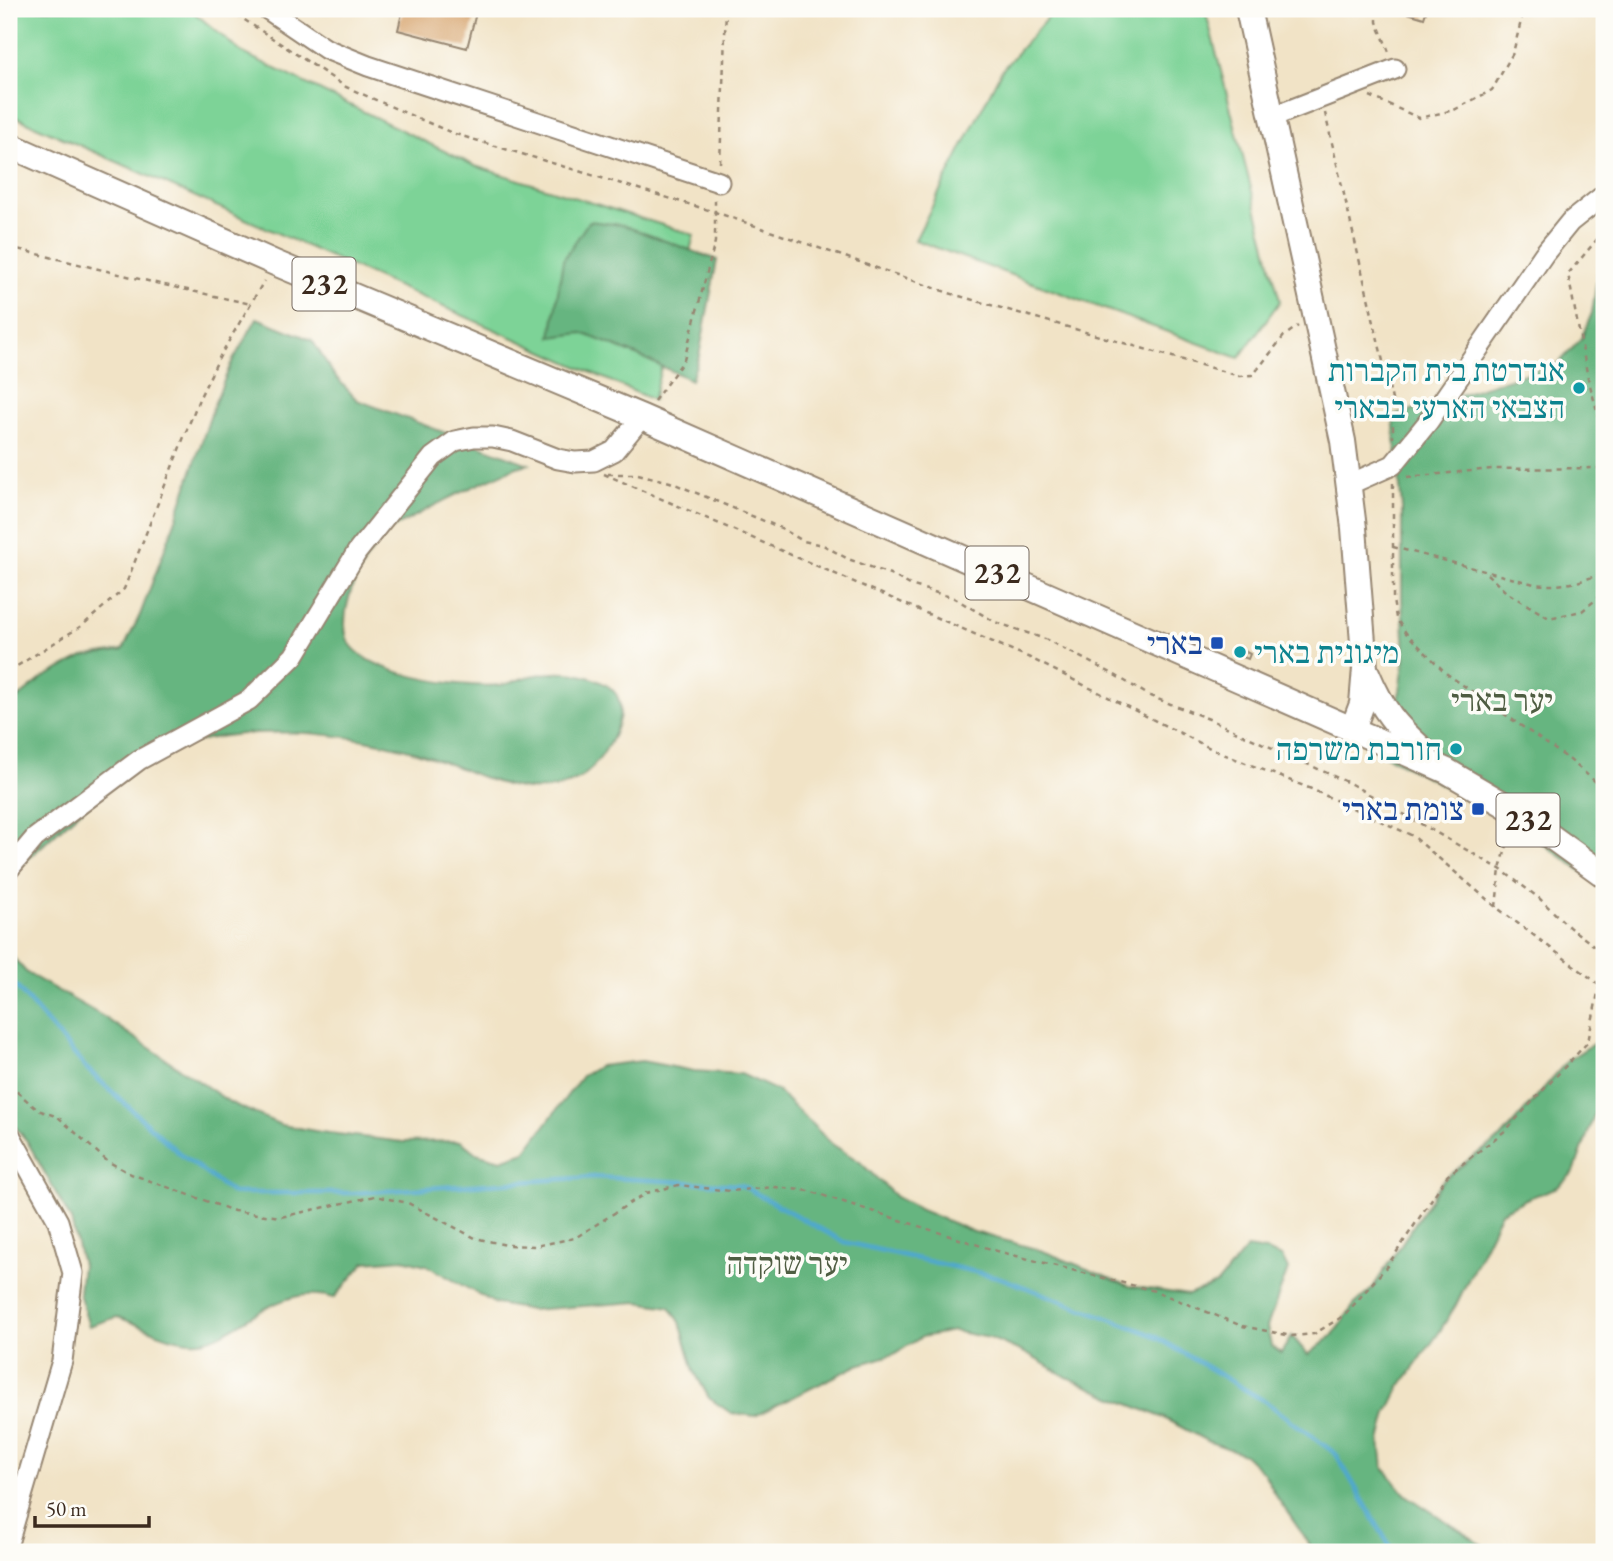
<svg xmlns="http://www.w3.org/2000/svg" width="1613" height="1561" viewBox="0 0 1613 1561" font-family="'EB Garamond','Frank Ruhl Libre',serif">
<style>
.green{fill:#7dd397;stroke:#5c7e5a;stroke-width:2}
.forest{fill:#66b580;stroke:#50704f;stroke-width:2}
.lines{fill:none;stroke-linecap:round;stroke-linejoin:round}
.stream{stroke:#4fa8cd;stroke-width:4.5}
.building{fill:#d39b61}
.minor-casing{stroke:#968672;stroke-width:23}
.major-casing{stroke:#968672;stroke-width:28}
.path{stroke:#968672;stroke-width:2.5;stroke-dasharray:5 5;stroke-linecap:butt}
.minor{stroke:#fff;stroke-width:19}
.major{stroke:#fff;stroke-width:24}
.culture-dot{fill:#0f9aa8;stroke:#fdfcf7;stroke-width:2.5}
.transit-dot{fill:#1a4fb4;stroke:#fdfcf7;stroke-width:2.5}
.labels{text-anchor:middle;stroke-width:7;stroke-linejoin:round;paint-order:stroke}
.shield{fill:#fdfcf7;stroke:#75695f;stroke-width:2}
.shield-label{font-size:30px;font-weight:bold;fill:#3b2a1e}
.culture-label{font-size:32px;fill:#0d838f;stroke:#fdfcf7;text-anchor:end}
.transit-label{font-size:32px;fill:#164399;stroke:#fdfcf7;text-anchor:end}
.park-label{font-size:32px;fill:#4f5d42;stroke:#fdfcf7}
</style>
<rect width="100%" height="100%" fill="#fdfcf7"/>
<filter id="ink" filterUnits="userSpaceOnUse"><feTurbulence type="fractalNoise" baseFrequency=".0143" numOctaves="2"/><feDisplacementMap in="SourceGraphic" scale="14" xChannelSelector="R" yChannelSelector="G"/><feConvolveMatrix kernelMatrix="1 2 1 2 8 2 1 2 1" color-interpolation-filters="sRGB"/></filter>
<filter id="wash" filterUnits="userSpaceOnUse"><feTurbulence type="fractalNoise" baseFrequency=".00686" numOctaves="4" result="noise"/><feDisplacementMap in="SourceGraphic" scale="28" xChannelSelector="R" yChannelSelector="G"/><feGaussianBlur stdDeviation="1.57" result="paint"/><feColorMatrix in="noise" values="0 0 0 0 0 0 0 0 0 0 0 0 0 0 0 0 0 1.4 0 .05"/><feComposite in="paint" operator="in"/></filter>
<g filter="url(#wash)">
<rect width="100%" height="100%" fill="#f1e3c6"/>
<g class="green">
<path d="M9 9H190L241 52 475 166 694 235 653 400 9 114Z"/>
<path d="M1055 9H1205L1280 301 1239 358 915 240 1001 71Z"/>
</g>
<g class="forest">
<path d="M589 221 622 225 717 260 699 356 691 380 634 354 582 333 551 337 563 260Z"/>
<path d="M1604 268V887L1511 821 1383 754 1400 691 1405 657 1402 599V508L1393 416 1559 363 1581 339 1592 313 1598 273Z"/>
<path d="M257 318 312 340 334 375 357 400 529 464 517 467C483 482 450 496 419 514 410 519 399 524 391 530 374 544 360 568 352 588 347 603 342 623 347 638 361 675 466 689 500 685 511 684 520 678 531 676 549 672 570 671 588 677 599 680 614 687 618 698 628 722 598 769 577 780 529 806 477 773 431 757 357 730 226 719 155 757 102 786 55 834 11 875L9 881V705L44 677 83 657 123 650 140 615 176 519 215 402 231 364Z"/>
<path d="M9 953 27 973 104 1017 231 1103 281 1125 321 1132 403 1142 461 1141 476 1153 501 1160 525 1152 582 1076 600 1066 642 1061 694 1071 741 1074 778 1091 832 1144 860 1162 896 1197 921 1210 974 1232 1043 1251 1129 1286 1188 1295 1217 1284 1247 1248 1266 1251 1282 1257 1288 1269 1267 1327 1271 1346 1281 1353 1292 1336 1308 1355 1332 1336 1354 1305 1372 1289 1443 1180 1471 1158 1501 1138 1568 1060 1604 1037V1100L1595 1113 1574 1172 1558 1187 1526 1199 1501 1212 1456 1305 1438 1334 1400 1387 1387 1413 1380 1441 1383 1467 1406 1495 1493 1552H1315L1278 1499 1264 1473 1244 1454 1207 1441 1164 1418 1114 1398 1067 1377 1025 1353 990 1338 953 1331 922 1337 894 1354 858 1365 755 1416 731 1413 709 1398 694 1371 680 1322 670 1307 638 1302 530 1310 496 1304 426 1265 403 1259 365 1262 334 1298C299 1287 267 1306 239 1324 227 1331 213 1340 199 1341 171 1343 143 1325 117 1317L89 1326 79 1293 82 1265 71 1220 27 1141 9 1119Z"/>
</g>
<g class="lines">
<path class="stream" d="M9 978 86 1068 180 1154 232 1193H354L594 1177 741 1185 844 1242 998 1277 1153 1335 1266 1402 1336 1454 1393 1552"/>
</g>
<g id="blocks">
<g class="building">
<path d="M403 9H477L467 48 398 30Z"/>
<path d="M1395 9H1427L1424 18Z"/>
<path d="M1240 649 1250 654 1248 659 1238 655Z"/>
</g>
</g>
</g>
<g filter="url(#ink)">
<use href="#blocks" fill-opacity="0" stroke="#968672" stroke-width="2"/>
<g class="lines">
<defs>
<g id="minor">
<path d="M267 9 326 49 368 66 719 182"/>
<path d="M1272 117 1395 69"/>
<path d="M1350 484 1393 465 1428 422 1544 254 1570 222 1604 195"/>
<path d="M9 869 35 838 139 760 249 700 294 656 357 552 433 457 455 441 474 437H493L512 441 558 459 575 462 594 461 614 451 642 417"/>
<path d="M9 1133 58 1221 73 1273 62 1361 9 1540"/>
</g>
<g id="major">
<path d="M1248 9 1343 441 1354 528 1365 668 1362 704 1353 728"/>
<path d="M9 145 275 263 642 417 1447 771 1517 812 1604 875"/>
<path d="M1367 673C1383 711 1395 725 1425 752"/>
</g>
</defs>
<use href="#minor" class="minor-casing"/>
<use href="#major" class="major-casing"/>
<g class="path">
<path d="M228 9 346 87 452 133 715 212 949 293 1239 376 1253 375 1284 336 1298 326"/>
<path d="M1377 9V22L1389 52"/>
<path d="M1370 96 1419 118 1454 110 1492 90 1513 53 1524 9"/>
<path d="M1325 113 1393 404V438"/>
<path d="M720 163 726 9"/>
<path d="M1604 231 1568 274 1588 378 1604 436"/>
<path d="M9 247 160 284 251 304"/>
<path d="M654 401 684 360 715 242V197"/>
<path d="M604 474 1030 658 1218 752 1309 788 1413 836 1496 907 1604 988"/>
<path d="M608 474H638L670 482 781 528 803 541 823 545 848 559 890 574 910 585 954 598 995 622 1045 639 1113 674 1150 696 1209 719 1351 784 1500 869 1539 898 1569 927 1604 953"/>
<path d="M1407 477 1492 469 1604 468"/>
<path d="M1393 483V600L1396 618 1406 633 1447 674 1570 760 1604 789"/>
<path d="M1393 547 1534 584C1560 587 1581 583 1604 572"/>
<path d="M1487 574 1506 592 1549 618 1582 611 1604 593"/>
<path d="M9 671 83 625 124 589 199 399 220 356 264 281"/>
<path d="M1496 907 1500 869 1511 832"/>
<path d="M9 1085 38 1110 58 1117 107 1161 131 1174 234 1211 281 1217 375 1196 408 1203 475 1238 506 1245 535 1246 575 1238 646 1193 679 1185 730 1191 775 1187 809 1191 997 1251 1155 1291 1242 1326 1292 1336 1314 1334 1345 1315 1388 1265 1447 1176 1506 1130 1588 1042 1604 963"/>
</g>
<use href="#minor" class="minor"/>
<use href="#major" class="major"/>
</g>
</g>
<g class="culture-dot">
<circle cx="1579" cy="388" r="7"/>
<circle cx="1240" cy="652" r="7"/>
<circle cx="1456" cy="749" r="7"/>
</g>
<g class="transit-dot">
<rect x="1210" y="636" width="14" height="14" rx="3.5"/>
<rect x="1471" y="802" width="14" height="14" rx="3.5"/>
</g>
<g class="labels">
<g class="shield">
<rect x="292.5" y="257.5" width="63" height="53" rx="5"/>
<rect x="965.5" y="546.5" width="63" height="53" rx="5"/>
<rect x="1496.5" y="793.5" width="63" height="53" rx="5"/>
</g>
<g class="shield-label">
<text x="324" y="294">232</text>
<text x="997" y="583">232</text>
<text x="1528" y="830">232</text>
</g>
<g class="culture-label">
<text x="1565" y="381">אנדרטת בית הקברות<tspan x="1565" dy="37">הצבאי הארעי בבארי</tspan></text>
<text x="1254" y="663" text-anchor="start">מיגונית בארי</text>
<text x="1442" y="760">חורבת משרפה</text>
</g>
<g class="transit-label">
<text x="1203" y="654">בארי</text>
<text x="1464" y="820">צומת בארי</text>
</g>
<g class="park-label">
<text x="1502" y="711">יער בארי</text>
<text x="787" y="1274">יער שוקדה</text>
</g>
</g>
<rect width="1613" height="1561" fill="none" stroke="#fdfcf7" stroke-width="35"/>
<path d="M35 1516v10h114v-10" fill="none" stroke="#3b2a1e" stroke-width="3.5"/>
<text x="46" y="1516" font-size="21" fill="#3b2a1e" stroke="#fdfcf7" stroke-width="5" paint-order="stroke">50 m</text>
</svg>
